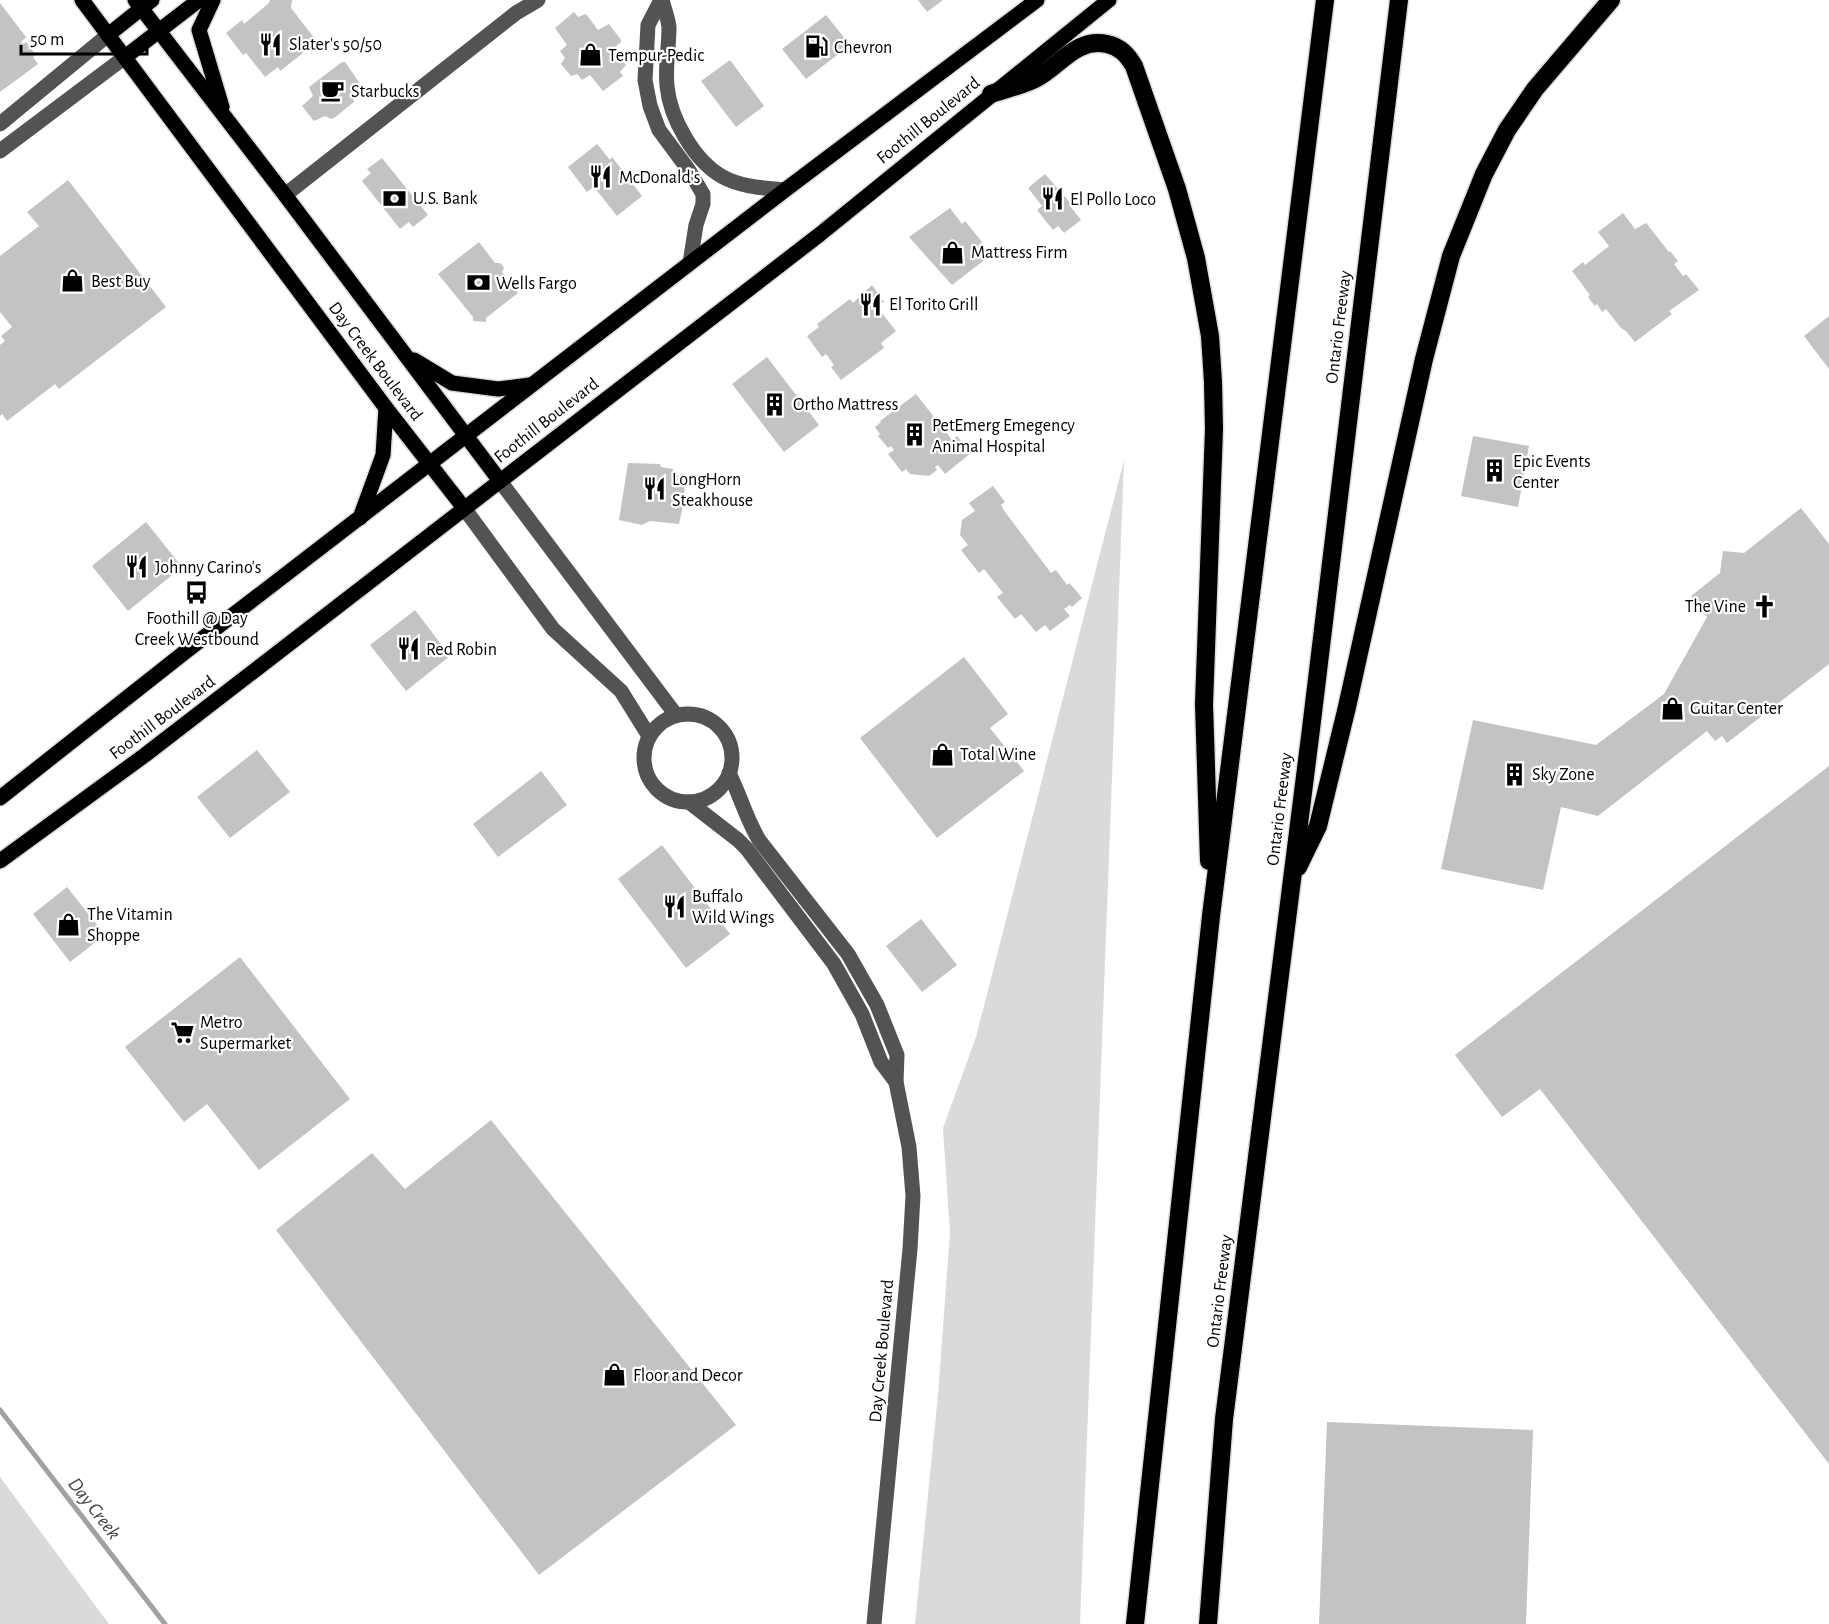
<svg xmlns="http://www.w3.org/2000/svg" width="1829" height="1624" viewBox="0 0 1829 1624" font-family="'Alegreya Sans',sans-serif">
<style>
.green{fill:#dadada}
.lines{fill:none;stroke-linecap:round;stroke-linejoin:round}
.stream{stroke:#a1a1a1;stroke-width:5}
.building{fill:#c3c3c3}
.major-casing{stroke:#dbdbdb;stroke-width:18}
.highway-casing{stroke:#dbdbdb;stroke-width:21}
.minor{stroke:#535353;stroke-width:15}
.major{stroke:#000;stroke-width:15}
.highway{stroke:#000;stroke-width:18}
.labels{text-anchor:middle;stroke-width:4.5;stroke-linejoin:round;paint-order:stroke}
.poi-label{font-size:18px;fill:#000;stroke:#fff;text-anchor:start}
.street-label{font-size:18px;fill:#000;stroke:#fff}
.water-label{font-size:20px;font-style:italic;fill:#424242;stroke:#fff}
</style>
<rect width="100%" height="100%" fill="#fff"/>
<g class="green">
<path d="M1124 460 1080 1624H915L938 1395 950 1233 943 1128 976 1037Z"/>
<path d="M0 1477 109 1624H0Z"/>
</g>
<g class="lines">
<path class="stream" d="M0 1410 165 1624"/>
</g>
<g class="building">
<path d="M270 0H292L291 8 315 39 301 49 303 53 280 71 278 67 265 77 246 53 243 55 226 33 242 20 244 24 269 3Z"/>
<path d="M918 0H943L927 12Z"/>
<path d="M0 3 26 37 21 42 23 44 26 42 36 55 33 57 38 64 0 92Z"/>
<path d="M574 12 578 17 586 14 598 30 609 24 621 40V42L614 48 626 65 620 72 623 76 603 91 590 75 582 80 577 74 571 76 561 64 565 58 560 51 567 45 555 28Z"/>
<path d="M826 15 850 45 806 79 782 49Z"/>
<path d="M730 60 764 106 736 127 701 81Z"/>
<path d="M342 62H345L359 82 353 97 354 102 334 118 331 119 325 116 314 121 302 106 313 96 309 87Z"/>
<path d="M597 144 610 160 612 157 642 196 617 216 594 187 587 192 568 167Z"/>
<path d="M382 158 428 215 413 227 409 222 400 229 362 181 371 173 367 169Z"/>
<path d="M1045 174 1073 206 1071 207 1081 220 1064 233 1058 226 1053 230 1037 210 1042 206 1028 188Z"/>
<path d="M68 180 166 307 59 389 55 384 7 421 2 414 0 416V345L5 341 1 336 12 327 0 312V256L39 226 27 212Z"/>
<path d="M950 208 962 224 965 221 982 242 978 246 987 258 952 285 909 237Z"/>
<path d="M1623 213 1635 229 1646 223 1669 252 1670 251 1678 261 1674 264 1683 276 1686 274 1699 290 1669 311 1672 314 1635 342 1626 331 1621 328 1606 309 1602 312 1597 304 1595 306 1588 297 1590 295 1572 271 1583 262 1585 265 1609 246 1598 232Z"/>
<path d="M479 242 495 263H500L502 265 504 268 502 272 518 293 486 318V322L473 321V317L438 274Z"/>
<path d="M872 285 884 302 877 307 896 331 881 343 884 348 841 380 831 367 834 365 826 354 822 357 807 336 819 327 817 324 850 299 853 303Z"/>
<path d="M1829 316V369L1804 336Z"/>
<path d="M767 357 819 425 784 452 732 384Z"/>
<path d="M916 394 952 440 957 436 971 453 945 474 938 465 935 467 937 470 929 476 910 474 906 469 902 472 888 454 894 450 891 446 888 448 878 436 880 434 875 427 881 422 880 421Z"/>
<path d="M1473 436 1529 446 1518 507 1461 496Z"/>
<path d="M628 463 660 464 661 467 673 469V475L685 477 684 501 679 524 650 521 642 525 619 520Z"/>
<path d="M993 486 1005 502 1001 505 1005 512 1051 573 1056 570 1067 585 1069 583 1074 588 1082 598 1072 607 1070 605 1064 609 1070 616 1050 631 1045 625 1036 632 1021 614 1015 619 997 597 1003 593 984 569 979 573 961 550 968 545 960 535 962 520 975 511 969 503Z"/>
<path d="M1801 508 1829 544V664L1727 743 1722 736 1715 741 1707 731 1598 816 1561 807 1543 890 1441 869 1473 720 1596 745 1664 694 1707 617 1691 596 1720 573 1723 551 1744 553Z"/>
<path d="M146 522 182 567 128 611 92 566Z"/>
<path d="M415 610 450 656 406 691 370 645Z"/>
<path d="M964 657 1008 714 990 728 1024 771 937 838 860 738Z"/>
<path d="M257 750 290 792 230 838 197 797Z"/>
<path d="M1829 766V1464L1540 1089 1502 1117 1455 1055Z"/>
<path d="M541 771 567 805 498 857 473 824Z"/>
<path d="M662 845 730 934 686 968 618 879Z"/>
<path d="M67 887 105 935 70 962 33 914Z"/>
<path d="M921 919 957 965 922 992 886 946Z"/>
<path d="M240 957 350 1099 259 1170 207 1104 184 1122 125 1047Z"/>
<path d="M491 1120 736 1425 539 1575 276 1230 372 1153 405 1189Z"/>
<path d="M1327 1422 1533 1430 1526 1624H1319Z"/>
</g>
<g class="lines">
<defs>
<g id="major">
<path d="M82 0 386 408 464 508"/>
<path d="M135 0 285 195 500 481"/>
<path d="M213 0 199 30 222 107"/>
<path d="M108 35 152 0"/>
<path d="M125 57 199 0"/>
<path d="M414 360 452 383 498 389 530 385"/>
<path d="M360 518 383 455 386 408"/>
<path d="M0 798 185 652 785 190 1037 0"/>
<path d="M0 861 145 755 819 235 1109 0"/>
</g>
<g id="highway">
<path d="M991 94C1005 89 1021 86 1035 79 1059 67 1076 37 1107 44 1120 47 1127 54 1134 66L1177 189 1196 258 1210 336 1213 382 1214 429 1204 704 1209 861"/>
<path d="M1298 867 1318 826 1347 707 1424 359 1451 256 1484 174 1507 130 1535 89 1611 0"/>
<path d="M1135 1624 1211 916 1325 0"/>
<path d="M1208 1624 1224 1419 1311 729 1399 0"/>
</g>
</defs>
<use href="#major" class="major-casing"/>
<use href="#highway" class="highway-casing"/>
<g class="minor">
<path d="M661 0 648 25 645 80 650 106 659 130 688 169 703 194V204L696 225 690 263"/>
<path d="M662 0C664 8 668 18 669 27 669 47 665 66 667 86 670 118 694 161 723 177 741 187 765 188 785 190"/>
<path d="M0 124 108 35"/>
<path d="M0 151 125 57"/>
<path d="M285 195 516 13 538 0"/>
<path d="M500 481 676 715"/>
<path d="M464 508 553 629 621 691 649 736"/>
<circle cx="688" cy="758" r="44"/>
<path d="M729 773C740 795 746 818 759 840L848 954 877 1005 897 1055 896 1082 909 1147 913 1196 910 1249 874 1624"/>
<path d="M689 802 738 840 747 849 834 964 862 1014 881 1062 896 1082"/>
</g>
<use href="#major" class="major"/>
<use href="#highway" class="highway"/>
</g>
<defs>
<symbol id="restaurant-bare" viewBox="-9 -9 18 18"><path d="M-5-6h1v4h1v-4h1v4h1v-4h1v5L-1.5 .5V6h-2V.5L-5-1ZM5-6V6H3V1.5H1.5Q1.5-4 5-6Z" fill="#000" stroke="#fff" stroke-width="2.5" paint-order="stroke"/></symbol>
<symbol id="fuel-bare" viewBox="-9 -9 18 18"><path d="M-5.5-6h7V0h2V4h1.3V-2.5L3-4.5l.8-.8L6-3V5H2.5V1h-1V6h-7ZM-4.2-4.7v3.2H.2V-4.7Z" fill="#000" stroke="#fff" stroke-width="2.5" paint-order="stroke"/></symbol>
<symbol id="shop-bare" viewBox="-9 -9 18 18"><path d="M-5-2.5h2.3a2.7 3.5 0 0 1 5.4 0H5L5.5 6h-11ZM-1.5-2.5h3a1.5 2.3 0 0 0-3 0Z" fill="#000" stroke="#fff" stroke-width="2.5" paint-order="stroke"/></symbol>
<symbol id="cafe-bare" viewBox="-9 -9 18 18"><path d="M-5.5-4.5H6V0H3Q3 3.5 0 3.5H-2.5Q-5.5 3.5-5.5 0ZM3-3.2v2h1.7v-2ZM-6 4.5H4V6H-6Z" fill="#000" stroke="#fff" stroke-width="2.5" paint-order="stroke"/></symbol>
<symbol id="bank-bare" viewBox="-9 -9 18 18"><path d="M-6-4H6V4H-6ZM0-2.3a2.3 2.3 0 1 0 0 4.6a2.3 2.3 0 1 0 0-4.6Z" fill="#000" stroke="#fff" stroke-width="2.5" paint-order="stroke"/></symbol>
<symbol id="building-bare" viewBox="-9 -9 18 18"><path d="M-4-6H4V6H1V3H-1V6H-4ZM-2.5-4.3h1.7v1.8h-1.7ZM.8-4.3h1.7v1.8H.8ZM-2.5-1h1.7V.8h-1.7ZM.8-1h1.7V.8H.8Z" fill="#000" stroke="#fff" stroke-width="2.5" paint-order="stroke"/></symbol>
<symbol id="bus-bare" viewBox="-9 -9 18 18"><path d="M-5-6H5V4H4V6H2V4H-2V6H-4V4H-5ZM-3.5-4V0h7V-4ZM-3.5 1.2v1.5H-2V1.2ZM2 1.2v1.5H3.5V1.2Z" fill="#000" stroke="#fff" stroke-width="2.5" paint-order="stroke"/></symbol>
<symbol id="church-bare" viewBox="-9 -9 18 18"><path d="M-1.2-6h2.4v3.5h3.3v2.4h-3.3V6h-2.4V-.1h-3.3v-2.4h3.3Z" fill="#000" stroke="#fff" stroke-width="2.5" paint-order="stroke"/></symbol>
<symbol id="supermarket-bare" viewBox="-9 -9 18 18"><path d="M-6-5.5h2.5l.6 2H6L4.5 2H-2.5L-4.4-4H-6ZM-1.5 3.2a1.3 1.3 0 1 0 .1 0ZM3 3.2a1.3 1.3 0 1 0 .1 0Z" fill="#000" stroke="#fff" stroke-width="2.5" paint-order="stroke"/></symbol>
</defs>
<g fill-rule="evenodd">
<use href="#restaurant-bare" x="254" y="28" width="33" height="33"/>
<use href="#fuel-bare" x="800" y="30" width="33" height="33"/>
<use href="#shop-bare" x="574" y="38" width="33" height="33"/>
<use href="#cafe-bare" x="316" y="74" width="33" height="33"/>
<use href="#restaurant-bare" x="584" y="160" width="33" height="33"/>
<use href="#bank-bare" x="378" y="182" width="33" height="33"/>
<use href="#restaurant-bare" x="1036" y="182" width="33" height="33"/>
<use href="#shop-bare" x="936" y="236" width="33" height="33"/>
<use href="#shop-bare" x="56" y="264" width="33" height="33"/>
<use href="#bank-bare" x="462" y="266" width="33" height="33"/>
<use href="#restaurant-bare" x="854" y="288" width="33" height="33"/>
<use href="#building-bare" x="758" y="388" width="33" height="33"/>
<use href="#building-bare" x="898" y="418" width="33" height="33"/>
<use href="#building-bare" x="1478" y="454" width="33" height="33"/>
<use href="#restaurant-bare" x="638" y="472" width="33" height="33"/>
<use href="#restaurant-bare" x="120" y="550" width="33" height="33"/>
<use href="#bus-bare" x="180" y="576" width="33" height="33"/>
<use href="#church-bare" x="1748" y="590" width="33" height="33"/>
<use href="#restaurant-bare" x="392" y="632" width="33" height="33"/>
<use href="#shop-bare" x="1656" y="692" width="33" height="33"/>
<use href="#shop-bare" x="926" y="738" width="33" height="33"/>
<use href="#building-bare" x="1498" y="758" width="33" height="33"/>
<use href="#restaurant-bare" x="658" y="890" width="33" height="33"/>
<use href="#shop-bare" x="52" y="908" width="33" height="33"/>
<use href="#supermarket-bare" x="166" y="1016" width="33" height="33"/>
<use href="#shop-bare" x="598" y="1358" width="33" height="33"/>
</g>
<g class="labels">
<g class="poi-label">
<text x="289" y="50">Slater's 50/50</text>
<text x="834" y="53">Chevron</text>
<text x="608" y="61">Tempur-Pedic</text>
<text x="351" y="97">Starbucks</text>
<text x="619" y="183">McDonald's</text>
<text x="413" y="204">U.S. Bank</text>
<text x="1070" y="205">El Pollo Loco</text>
<text x="971" y="258">Mattress Firm</text>
<text x="91" y="287">Best Buy</text>
<text x="496" y="289">Wells Fargo</text>
<text x="889" y="310">El Torito Grill</text>
<text x="793" y="410">Ortho Mattress</text>
<text x="932" y="431">PetEmerg Emegency<tspan x="932" dy="21">Animal Hospital</tspan></text>
<text x="1513" y="467">Epic Events<tspan x="1513" dy="21">Center</tspan></text>
<text x="672" y="485">LongHorn<tspan x="672" dy="21">Steakhouse</tspan></text>
<text x="155" y="573">Johnny Carino's</text>
<text x="1746" y="612" text-anchor="end">The Vine</text>
<text x="197" y="624" text-anchor="middle">Foothill @ Day<tspan x="197" dy="21">Creek Westbound</tspan></text>
<text x="426" y="655">Red Robin</text>
<text x="1690" y="714">Guitar Center</text>
<text x="960" y="760">Total Wine</text>
<text x="1532" y="780">Sky Zone</text>
<text x="692" y="902">Buffalo<tspan x="692" dy="21">Wild Wings</tspan></text>
<text x="87" y="920">The Vitamin<tspan x="87" dy="21">Shoppe</tspan></text>
<text x="200" y="1028">Metro<tspan x="200" dy="21">Supermarket</tspan></text>
<text x="633" y="1381">Floor and Decor</text>
</g>
<g class="street-label">
<text transform="translate(928 120) rotate(-39)" y="6">Foothill Boulevard</text>
<text transform="translate(1338 327) rotate(-83)" y="6">Ontario Freeway</text>
<text transform="translate(376 361) rotate(53)" y="6">Day Creek Boulevard</text>
<text transform="translate(546 420) rotate(-38)" y="6">Foothill Boulevard</text>
<text transform="translate(162 717) rotate(-37)" y="6">Foothill Boulevard</text>
<text transform="translate(1279 809) rotate(-83)" y="6">Ontario Freeway</text>
<text transform="translate(1219 1291) rotate(-83)" y="6">Ontario Freeway</text>
<text transform="translate(881 1351) rotate(-85)" y="6">Day Creek Boulevard</text>
</g>
<g class="water-label">
<text transform="translate(95 1508) rotate(52)" y="7">Day Creek</text>
</g>
</g>
<path d="M21 45v9h126v-9" fill="none" stroke="#000000" stroke-width="3"/>
<text x="30" y="45" font-size="18" fill="#000000" stroke="#ffffff" stroke-width="4.5" paint-order="stroke">50 m</text>
</svg>
